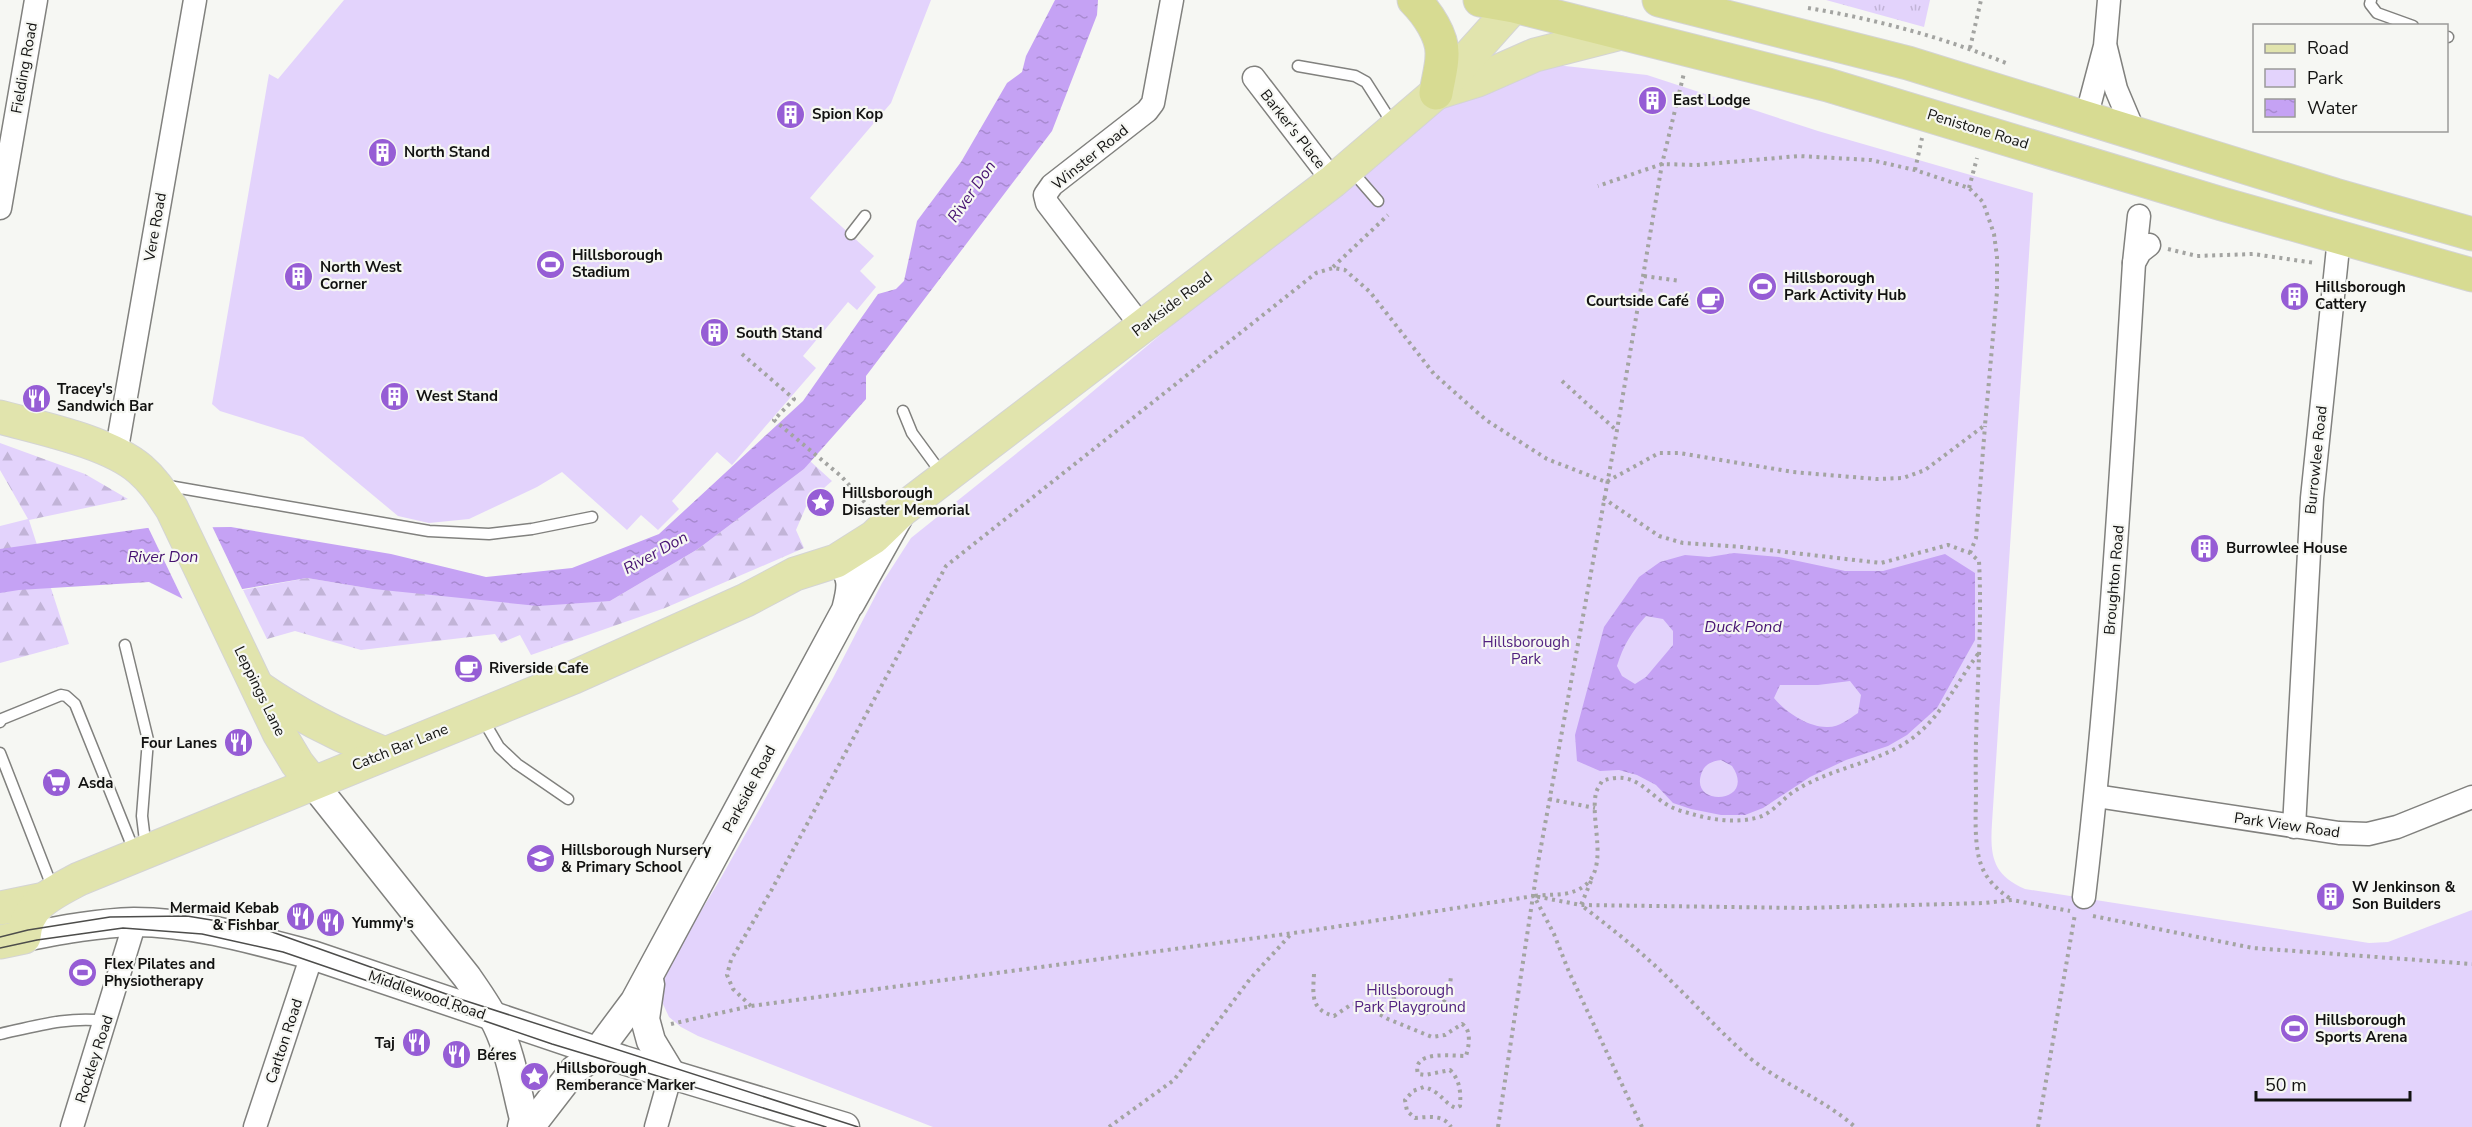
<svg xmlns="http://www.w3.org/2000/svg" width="2472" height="1127" viewBox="0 0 2472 1127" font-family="'Nunito Sans',sans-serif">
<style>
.grass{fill:url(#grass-tufts)}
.forest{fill:url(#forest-firs)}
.park{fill:#e3d3fc}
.water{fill:url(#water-ripples);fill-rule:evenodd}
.pier{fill:#f6f7f3}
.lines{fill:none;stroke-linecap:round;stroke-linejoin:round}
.service-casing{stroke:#81817e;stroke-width:13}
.minor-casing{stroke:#81817e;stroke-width:25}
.tertiary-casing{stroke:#81817e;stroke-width:31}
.primary-casing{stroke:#d4d4d4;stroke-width:35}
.trunk-casing{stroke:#d4d4d4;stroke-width:35}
.path{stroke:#a3a4a1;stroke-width:4;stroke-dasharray:3 4.5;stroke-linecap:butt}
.service{stroke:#fff;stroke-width:10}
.minor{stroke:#fff;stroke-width:22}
.tertiary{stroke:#fff;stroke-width:28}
.primary{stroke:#e1e4ad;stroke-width:33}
.trunk{stroke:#d7db92;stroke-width:33}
.tram{stroke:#4d4d4b;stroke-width:1.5}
.labels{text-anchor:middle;stroke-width:4.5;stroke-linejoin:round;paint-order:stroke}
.street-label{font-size:15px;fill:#121211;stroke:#f6f7f3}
.poi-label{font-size:15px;font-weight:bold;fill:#121211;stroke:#f6f7f3;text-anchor:start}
.park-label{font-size:15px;fill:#522280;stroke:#f6f7f3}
.water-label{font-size:16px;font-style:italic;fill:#461271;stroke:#f6f7f3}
</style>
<defs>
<pattern id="grass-tufts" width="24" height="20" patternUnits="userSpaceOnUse" patternTransform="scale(1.5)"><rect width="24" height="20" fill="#e3d3fc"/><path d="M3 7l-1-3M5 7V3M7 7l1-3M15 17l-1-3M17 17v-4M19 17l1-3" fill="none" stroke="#c2b4d7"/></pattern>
<pattern id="forest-firs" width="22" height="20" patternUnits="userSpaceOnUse" patternTransform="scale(1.5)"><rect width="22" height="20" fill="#e3d3fc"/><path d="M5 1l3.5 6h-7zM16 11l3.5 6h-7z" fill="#c2b4d7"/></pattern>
<pattern id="water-ripples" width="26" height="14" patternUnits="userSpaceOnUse" patternTransform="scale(1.5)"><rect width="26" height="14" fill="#c5a2f4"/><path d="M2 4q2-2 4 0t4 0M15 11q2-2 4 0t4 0" fill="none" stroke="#a88ad0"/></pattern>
</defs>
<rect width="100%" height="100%" fill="#f6f7f3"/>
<path class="grass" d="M1826 0H1930L1924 27Z"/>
<g class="forest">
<path d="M0 443 85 474 128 499 29 520 69 644 0 663V526L28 519 0 470Z"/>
<path d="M810 461 832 481 808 502 796 530 804 548 665 608 531 655 520 635 501 643 495 634 361 650 295 631 267 639 243 590 307 578 373 589 610 601 698 549 804 469Z"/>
</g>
<g class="park">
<path d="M344 0H931L891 103 810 198 874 256 860 271 876 287 857 310 848 302 803 356 816 368 732 465 717 452 672 501 679 509 658 530 641 515 627 530 562 472 537 487 469 519 429 523 398 516 303 437 220 411 212 404 269 74 278 79Z"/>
<path d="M1491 58 1647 75 1818 131 2033 193 1992 823C1990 855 1992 875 2025 889L2369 943 2388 942 2472 910V1127H933L698 1036 681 1027 669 1017 663 1004 662 984 679 947 718 883 833 678 882 583 911 538 1073 408Z"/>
</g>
<g class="water">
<path d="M1055 0H1098L1097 15 1052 131 866 376V399L804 469 698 549 610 601 538 606 373 589 307 578 183 599 149 582 19 590 0 593V549L147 528 231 527 391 554 486 577 572 568 659 534 803 401 878 294 896 289 904 281 917 221 961 162 1007 83 1022 72 1026 56Z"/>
<path d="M1734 553 1779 557 1845 571H1883L1945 554 1975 573V640L1937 708 1907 735 1888 746 1846 760 1810 777 1763 808 1745 815H1721L1691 809 1673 803 1656 785 1637 775 1619 770 1600 771 1577 761 1575 735 1604 627 1639 577 1660 562 1685 555 1709 557ZM1646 616 1663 619 1673 631V645L1646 677 1635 684 1622 676 1617 666C1623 646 1632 631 1646 616ZM1850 681 1861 695 1858 713C1849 719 1839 727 1828 727 1809 728 1785 712 1774 698L1780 685H1818ZM1721 760 1732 766C1758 804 1687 808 1702 772 1705 764 1713 761 1721 760Z"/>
</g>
<path class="pier" d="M211 524 244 593 184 602 147 525Z"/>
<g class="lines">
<defs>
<g id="service">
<path d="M2371 0 2370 4 2377 13 2413 26"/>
<path d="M2446 37H2448"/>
<path d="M1298 66 1355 76 1366 82 1394 126"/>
<path d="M1351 170 1378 201"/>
<path d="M851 234 865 216"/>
<path d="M903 411 912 433 942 474"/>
<path d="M163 485 429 531 489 534 532 529 592 517"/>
<path d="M125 645 148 740 142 816 146 849"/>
<path d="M482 718 499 747 517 764 568 799"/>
<path d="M0 722 2 719 61 695 66 696 75 704 135 853"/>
<path d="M0 753 53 889"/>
<path d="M0 1034C36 1026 69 1016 106 1021"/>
</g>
<g id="minor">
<path d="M2106 48 2116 89 2135 134"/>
<path d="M1254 78 1333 181"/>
<path d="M2086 118 2105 46 2109 0"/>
<path d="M0 208 36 0"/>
<path d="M2134 263 2139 216"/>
<path d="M1142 327 1047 203 1045 195 1052 185 1147 111 1153 103 1172 0"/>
<path d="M116 454 195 0"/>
<path d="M2096 796 2339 833 2368 834 2397 827 2472 797"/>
<path d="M2294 827 2312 498 2339 238"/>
<path d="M2084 897C2109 687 2121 474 2134 263L2140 252 2149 245"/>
<path d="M72 1127 135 922"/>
<path d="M255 1127 312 955"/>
<path d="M656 1127 671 1074"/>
</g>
<g id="tertiary">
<path d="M850 604 898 518"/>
<path d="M312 782 467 977C478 993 489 1008 497 1025 511 1054 516 1088 524 1119L522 1127"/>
<path d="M24 937C61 930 97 923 134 922 194 922 255 940 312 955L623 1060 845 1127"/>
<path d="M650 984 645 1019 651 1041 671 1074"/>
<path d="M530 1127 574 1070 594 1056 635 1001 846 610C851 591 856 573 836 561"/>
</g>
<g id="primary">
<path d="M1436 93 1478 80 1535 55 1621 33"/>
<path d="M0 417C40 428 109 442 140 469 154 481 162 494 172 509L279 733 297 763 312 782"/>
<path d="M259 688C298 715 339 736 383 753"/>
<path d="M0 908 40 900"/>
<path d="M0 942 24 937C26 904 53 893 79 879L574 677 746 600 795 574 836 561 874 537 903 509 1333 181 1436 93 1514 6"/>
</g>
<g id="trunk">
<path d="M1414 0C1427 13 1443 36 1442 55 1442 67 1438 80 1436 93"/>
<path d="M1480 0 1514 6 1828 85 2222 204 2472 275"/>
<path d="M1659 0 1908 63 2335 195 2472 234"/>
</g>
</defs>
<use href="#service" class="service-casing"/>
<use href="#minor" class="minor-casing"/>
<use href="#tertiary" class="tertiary-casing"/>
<use href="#primary" class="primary-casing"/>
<use href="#trunk" class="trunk-casing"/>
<g class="path">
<path d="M1808 8C1875 19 1942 37 2006 63"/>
<path d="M1970 48 1981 0"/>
<path d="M1915 170 1922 138"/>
<path d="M1969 188 1977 158"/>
<path d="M2168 249 2197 256 2253 254 2315 263"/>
<path d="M1333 267 1388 215"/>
<path d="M1644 276 1681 281"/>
<path d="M742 354 794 399 774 420 841 476 869 507"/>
<path d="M1562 381 1616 430"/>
<path d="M1603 498 1659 536 1683 543 1742 547 1881 563 1948 545 1970 553 1979 561C1983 637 1974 713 1976 790 1976 811 1974 837 1979 858 1984 878 1996 889 2012 900"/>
<path d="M1970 553 1976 538 1985 426"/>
<path d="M1978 654C1957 682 1942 715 1914 737 1877 765 1827 767 1789 795 1779 803 1770 815 1756 818 1736 823 1712 820 1692 814 1685 812 1677 810 1671 807 1646 794 1637 769 1602 781 1600 785 1597 789 1596 793 1589 824 1614 876 1575 891 1564 896 1546 894 1534 896L1581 905 1804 908 1984 903 2012 900 2070 911"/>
<path d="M1549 799 1595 808"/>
<path d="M1591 881 1581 905C1612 929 1642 952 1669 979 1697 1006 1722 1034 1751 1059 1784 1085 1824 1099 1855 1127"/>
<path d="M2093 916 2253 948 2472 964"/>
<path d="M1314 974C1313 994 1310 1010 1334 1016L1352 1004H1361L1388 1019 1432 1037 1445 1035 1462 1024C1472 1030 1469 1046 1466 1056 1451 1056 1411 1050 1418 1074L1425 1075 1450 1070C1460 1080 1461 1092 1460 1106L1456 1108C1443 1103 1442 1092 1424 1087L1413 1091 1405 1100 1407 1111 1415 1118C1428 1117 1443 1114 1451 1127"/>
<path d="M1388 983C1391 1008 1423 1026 1442 1004 1449 996 1450 986 1451 976"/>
<path d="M751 1006 733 989 727 975 731 960 771 891 946 566 1316 273 1333 268 1345 270 1370 292 1434 374 1486 420 1547 459 1606 482 1659 453H1679L1793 472 1876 479 1903 478 1925 470 1985 425 1997 292V257L1994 234 1983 202 1969 188 1915 170 1871 160 1799 156 1696 165 1662 164 1598 186"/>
<path d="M671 1024 751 1006 1308 931 1534 896 1554 934 1569 972 1642 1127"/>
<path d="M1109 1127 1174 1080 1250 979 1292 933"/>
<path d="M1498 1127 1538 863 1617 430 1662 164 1684 73"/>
<path d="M2038 1127 2075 914"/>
</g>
<use href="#service" class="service"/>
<use href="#minor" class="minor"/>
<use href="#tertiary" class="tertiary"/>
<use href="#primary" class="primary"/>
<use href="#trunk" class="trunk"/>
<g class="tram">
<path d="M0 937 28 930 110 917 187 916 261 928 463 1000 858 1127"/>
<path d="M0 948 37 940 123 928 202 934 283 952 552 1044 826 1127"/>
</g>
</g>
<defs>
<symbol id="building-disc" viewBox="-11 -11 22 22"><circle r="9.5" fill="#965dd5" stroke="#f6f7f3"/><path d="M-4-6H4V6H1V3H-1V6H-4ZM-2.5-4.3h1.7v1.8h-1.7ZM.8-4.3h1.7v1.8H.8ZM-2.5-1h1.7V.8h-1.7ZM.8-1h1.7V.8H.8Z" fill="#fff"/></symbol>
<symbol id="stadium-disc" viewBox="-11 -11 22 22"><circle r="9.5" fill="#965dd5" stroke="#f6f7f3"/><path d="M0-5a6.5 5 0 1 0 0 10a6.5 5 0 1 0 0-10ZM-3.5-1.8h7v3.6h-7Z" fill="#fff"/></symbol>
<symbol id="cafe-disc" viewBox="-11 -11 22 22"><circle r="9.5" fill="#965dd5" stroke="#f6f7f3"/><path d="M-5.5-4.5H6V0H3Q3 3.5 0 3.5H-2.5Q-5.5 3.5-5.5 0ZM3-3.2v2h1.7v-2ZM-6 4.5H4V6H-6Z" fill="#fff"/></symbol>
<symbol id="restaurant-disc" viewBox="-11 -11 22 22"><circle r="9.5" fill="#965dd5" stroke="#f6f7f3"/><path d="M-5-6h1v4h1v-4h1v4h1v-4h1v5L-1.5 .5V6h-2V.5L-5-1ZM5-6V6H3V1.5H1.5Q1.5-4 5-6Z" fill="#fff"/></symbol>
<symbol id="sight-disc" viewBox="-11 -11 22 22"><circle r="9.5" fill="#965dd5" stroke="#f6f7f3"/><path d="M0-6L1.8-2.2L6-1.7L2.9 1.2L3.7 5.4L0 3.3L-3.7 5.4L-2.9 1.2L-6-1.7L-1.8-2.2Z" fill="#fff"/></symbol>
<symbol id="supermarket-disc" viewBox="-11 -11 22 22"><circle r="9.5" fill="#965dd5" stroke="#f6f7f3"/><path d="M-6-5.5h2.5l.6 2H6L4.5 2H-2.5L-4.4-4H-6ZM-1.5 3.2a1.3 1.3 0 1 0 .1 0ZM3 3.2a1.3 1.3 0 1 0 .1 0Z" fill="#fff"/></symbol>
<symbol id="school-disc" viewBox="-11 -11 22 22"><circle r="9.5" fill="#965dd5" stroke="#f6f7f3"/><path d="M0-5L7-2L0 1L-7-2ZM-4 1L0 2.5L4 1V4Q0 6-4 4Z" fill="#fff"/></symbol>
</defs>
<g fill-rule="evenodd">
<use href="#building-disc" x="1636" y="84" width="33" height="33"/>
<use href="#building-disc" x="774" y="98" width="33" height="33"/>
<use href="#building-disc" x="366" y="136" width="33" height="33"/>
<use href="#stadium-disc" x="534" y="248" width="33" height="33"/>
<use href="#building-disc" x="282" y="260" width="33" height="33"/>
<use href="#stadium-disc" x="1746" y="270" width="33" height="33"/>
<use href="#building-disc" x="2278" y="280" width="33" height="33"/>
<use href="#cafe-disc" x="1694" y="284" width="33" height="33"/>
<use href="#building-disc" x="698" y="316" width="33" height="33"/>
<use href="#building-disc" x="378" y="380" width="33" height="33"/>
<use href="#restaurant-disc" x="20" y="382" width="33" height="33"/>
<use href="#sight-disc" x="804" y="486" width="33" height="33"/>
<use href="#building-disc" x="2188" y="532" width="33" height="33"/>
<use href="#cafe-disc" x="452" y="652" width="33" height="33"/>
<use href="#restaurant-disc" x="222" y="726" width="33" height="33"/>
<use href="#supermarket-disc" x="40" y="766" width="33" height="33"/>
<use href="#school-disc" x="524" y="842" width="33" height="33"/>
<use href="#building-disc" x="2314" y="880" width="33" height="33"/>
<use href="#restaurant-disc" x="284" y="900" width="33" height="33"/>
<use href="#restaurant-disc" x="314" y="906" width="33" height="33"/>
<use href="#stadium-disc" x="66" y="956" width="33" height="33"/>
<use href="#stadium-disc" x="2278" y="1012" width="33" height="33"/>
<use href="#restaurant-disc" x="400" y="1026" width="33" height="33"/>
<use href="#restaurant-disc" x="440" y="1038" width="33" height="33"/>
<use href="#sight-disc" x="518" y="1060" width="33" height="33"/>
</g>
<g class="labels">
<g class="street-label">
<text transform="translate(24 68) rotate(-80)" y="5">Fielding Road</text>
<text transform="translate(1293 129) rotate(52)" y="5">Barker's Place</text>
<text transform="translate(1978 129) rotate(17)" y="5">Penistone Road</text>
<text transform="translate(1090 157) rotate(-39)" y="5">Winster Road</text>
<text transform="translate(155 227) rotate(-80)" y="5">Vere Road</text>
<text transform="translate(1172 304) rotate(-37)" y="5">Parkside Road</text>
<text transform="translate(2316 460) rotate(-84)" y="5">Burrowlee Road</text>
<text transform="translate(2114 580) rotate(-85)" y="5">Broughton Road</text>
<text transform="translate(260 691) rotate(64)" y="5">Leppings Lane</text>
<text transform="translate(400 747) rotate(-22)" y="5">Catch Bar Lane</text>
<text transform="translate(749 789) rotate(-62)" y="5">Parkside Road</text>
<text transform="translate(2287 825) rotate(8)" y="5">Park View Road</text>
<text transform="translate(427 995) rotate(19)" y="5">Middlewood Road</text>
<text transform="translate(284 1041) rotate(-72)" y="5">Carlton Road</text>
<text transform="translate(94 1059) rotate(-72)" y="5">Rockley Road</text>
</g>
<g class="poi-label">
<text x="1673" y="105">East Lodge</text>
<text x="812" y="119">Spion Kop</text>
<text x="404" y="157">North Stand</text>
<text x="572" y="260">Hillsborough<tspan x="572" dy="17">Stadium</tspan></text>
<text x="320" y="272">North West<tspan x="320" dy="17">Corner</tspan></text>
<text x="1784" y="283">Hillsborough<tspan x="1784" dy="17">Park Activity Hub</tspan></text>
<text x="2315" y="292">Hillsborough<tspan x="2315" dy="17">Cattery</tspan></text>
<text x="1689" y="306" text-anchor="end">Courtside Café</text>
<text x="736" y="338">South Stand</text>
<text x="57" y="394">Tracey's<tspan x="57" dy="17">Sandwich Bar</tspan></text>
<text x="416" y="401">West Stand</text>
<text x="842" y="498">Hillsborough<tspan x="842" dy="17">Disaster Memorial</tspan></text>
<text x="2226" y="553">Burrowlee House</text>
<text x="489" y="673">Riverside Cafe</text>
<text x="217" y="748" text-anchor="end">Four Lanes</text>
<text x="78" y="788">Asda</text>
<text x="561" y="855">Hillsborough Nursery<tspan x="561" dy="17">&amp; Primary School</tspan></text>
<text x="2352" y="892">W Jenkinson &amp;<tspan x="2352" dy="17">Son Builders</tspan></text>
<text x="279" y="913" text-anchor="end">Mermaid Kebab<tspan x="279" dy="17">&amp; Fishbar</tspan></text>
<text x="352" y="928">Yummy's</text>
<text x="104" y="969">Flex Pilates and<tspan x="104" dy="17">Physiotherapy</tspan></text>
<text x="2315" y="1025">Hillsborough<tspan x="2315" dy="17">Sports Arena</tspan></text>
<text x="395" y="1048" text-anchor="end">Taj</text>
<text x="477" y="1060">Béres</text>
<text x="556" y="1073">Hillsborough<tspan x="556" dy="17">Remberance Marker</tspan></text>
</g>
<g class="park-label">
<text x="1526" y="647">Hillsborough<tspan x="1526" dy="17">Park</tspan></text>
<text x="1410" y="995">Hillsborough<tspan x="1410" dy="17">Park Playground</tspan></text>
</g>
<g class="water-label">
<text transform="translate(971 191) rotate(-55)" y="6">River Don</text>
<text transform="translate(655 552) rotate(-29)" y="6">River Don</text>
<text x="163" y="562">River Don</text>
<text x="1743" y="632">Duck Pond</text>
</g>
</g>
<rect x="2253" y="24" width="195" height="108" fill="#f6f7f3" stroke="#9b9b99" stroke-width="1.5"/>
<rect x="2265" y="44" width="30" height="9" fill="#e1e4ad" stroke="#9b9b99" stroke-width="1.5"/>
<text x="2307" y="54" font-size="18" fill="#121211">Road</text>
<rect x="2265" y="69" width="30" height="18" fill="#e3d3fc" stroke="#9b9b99" stroke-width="1.5"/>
<text x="2307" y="84" font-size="18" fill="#121211">Park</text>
<rect x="2265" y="99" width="30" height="18" fill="url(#water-ripples)" stroke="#9b9b99" stroke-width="1.5"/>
<text x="2307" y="114" font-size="18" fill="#121211">Water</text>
<path d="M2256 1091v9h154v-9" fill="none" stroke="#121211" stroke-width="3"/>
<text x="2265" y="1091" font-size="18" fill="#121211" stroke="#f6f7f3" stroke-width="4.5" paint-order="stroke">50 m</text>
</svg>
